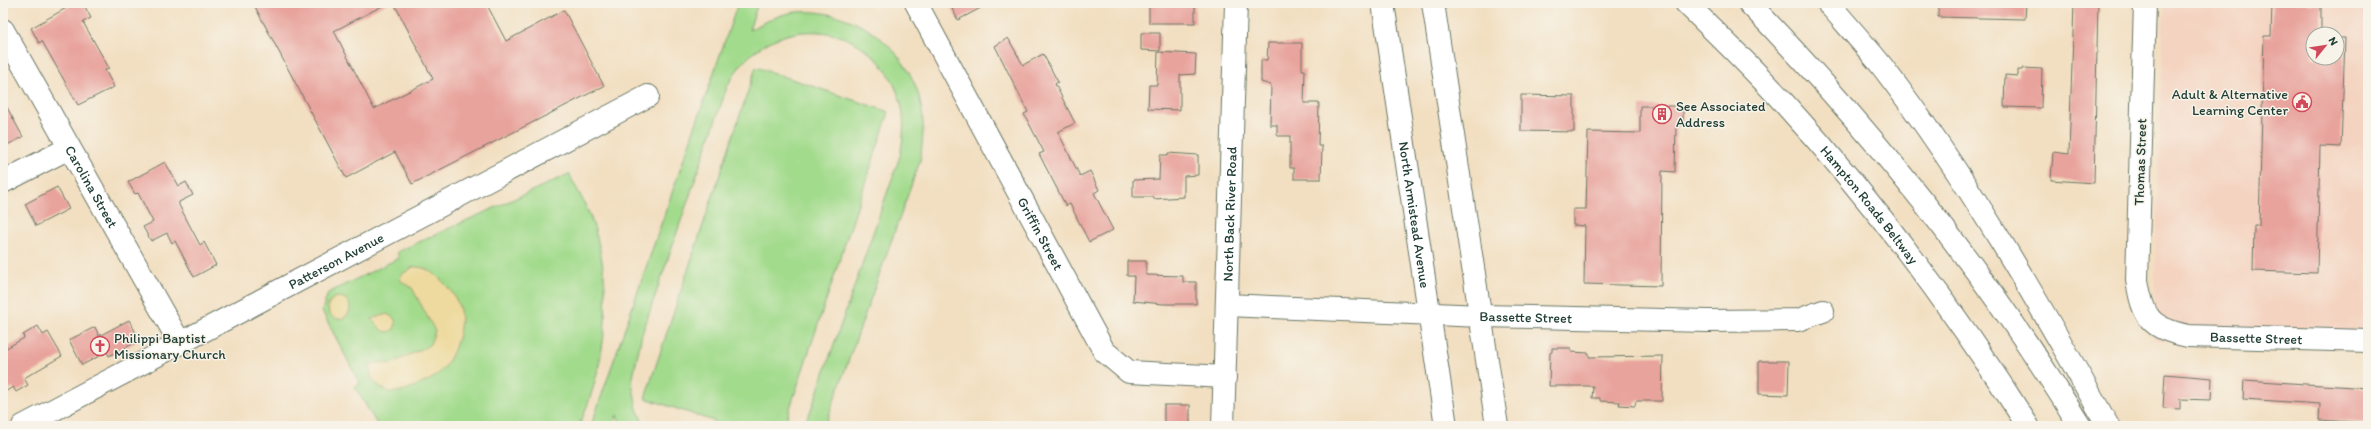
<svg xmlns="http://www.w3.org/2000/svg" width="2371" height="429" viewBox="0 0 2371 429" font-family="Itim,sans-serif">
<style>
.built{fill:#f4d3c0;fill-rule:evenodd}
.green{fill:#a3db8d;stroke:#618c60}
.sand{fill:#eeda9e;stroke:#868c69}
.building{fill:#e8a39c}
.lines{fill:none;stroke-linecap:round;stroke-linejoin:round}
.minor-casing{stroke:#697665;stroke-width:24}
.major-casing{stroke:#697665;stroke-width:24}
.highway-casing{stroke:#697665;stroke-width:24}
.minor{stroke:#fff;stroke-width:22}
.major{stroke:#fff;stroke-width:22}
.highway{stroke:#fff;stroke-width:22}
.labels{text-anchor:middle;stroke-width:3;stroke-linejoin:round;paint-order:stroke}
.poi-label{font-size:14px;fill:#1f3d34;stroke:#f7f3e8;text-anchor:start}
.street-label{font-size:14px;fill:#1f3d34;stroke:#f7f3e8}
</style>
<rect width="100%" height="100%" fill="#f7f3e8"/>
<filter id="ink" filterUnits="userSpaceOnUse"><feTurbulence type="fractalNoise" baseFrequency=".025" numOctaves="2"/><feDisplacementMap in="SourceGraphic" scale="8" xChannelSelector="R" yChannelSelector="G"/><feConvolveMatrix kernelMatrix="1 2 1 2 8 2 1 2 1" color-interpolation-filters="sRGB"/></filter>
<filter id="wash" filterUnits="userSpaceOnUse"><feTurbulence type="fractalNoise" baseFrequency=".012" numOctaves="4" result="noise"/><feDisplacementMap in="SourceGraphic" scale="16" xChannelSelector="R" yChannelSelector="G"/><feGaussianBlur stdDeviation="0.9" result="paint"/><feColorMatrix in="noise" values="0 0 0 0 0 0 0 0 0 0 0 0 0 0 0 0 0 1.4 0 .05"/><feComposite in="paint" operator="in"/></filter>
<g filter="url(#wash)">
<rect width="100%" height="100%" fill="#f2dfc1"/>
<path class="built" d="M2164 3H2368V347L2153 341ZM2313 34H2337V58H2313Z"/>
<g class="green">
<path d="M738 3H758L749 30C764 23 780 13 797 12 854 8 906 45 920 100 925 120 923 141 920 161L825 426H803L811 410 900 156C903 140 905 124 902 108 882 17 767 4 727 87L642 334 632 382 637 409 645 426H620L617 415 613 426H591Z"/>
<path d="M756 67 889 112 784 426H728L645 398Z"/>
<path d="M569 174C576 188 585 202 591 218 615 286 608 361 579 426H378L355 387 360 384 322 311 328 293 399 258 397 252Z"/>
</g>
<g class="sand">
<path d="M413 267C424 266 433 272 440 279 449 287 457 298 460 310 464 328 453 361 439 373 433 379 426 382 418 385 411 388 399 393 391 392 383 391 376 383 371 378L370 365 378 362 390 364 426 347 430 344 435 331 412 288 400 280 401 275Z"/>
<circle cx="339" cy="308" r="11"/>
<path d="M387 314 394 318 396 323 394 329 389 332 383 331 371 319Z"/>
</g>
<g id="blocks">
<g class="building">
<path d="M75 3H83L91 18 83 22 109 68 105 70 114 87 78 105 42 41 39 43 31 28Z"/>
<path d="M253 3H388L334 31 374 109 433 79 394 3H486L506 41 564 10 604 86 412 184 395 152 346 178Z"/>
<path d="M949 3H990L958 20Z"/>
<path d="M1939 3H2026L2025 19 1938 17Z"/>
<path d="M2074 3H2098L2094 183 2051 180 2053 152 2069 154Z"/>
<path d="M2272 3H2321V34H2313V58H2337V38H2345L2341 147 2320 146 2317 273 2253 271 2254 226H2259L2264 36H2271Z"/>
<rect x="1149" y="4" width="46" height="19"/>
<path d="M1141 33H1160V51L1141 50Z"/>
<path d="M1008 38 1023 65 1043 54 1058 82 1055 84 1075 123 1058 132 1080 176 1090 171 1099 190 1094 193 1113 230 1089 242 1070 204 1066 206 1039 154 1044 152 1024 114 1028 112 995 46Z"/>
<path d="M1268 43H1302V70H1305L1304 103H1319L1318 146H1322L1321 179H1294V168H1290V136H1277V125H1270L1271 85 1261 82V60H1267Z"/>
<path d="M1158 52 1196 54 1195 74 1180 75V110L1148 109 1149 85H1157Z"/>
<path d="M2023 68 2042 69 2041 108 2004 107 2005 75 2018 76V70H2022Z"/>
<path d="M1521 95 1574 96V132L1521 131Z"/>
<path d="M3 100 23 137 3 147Z"/>
<path d="M1640 106H1683V125H1676L1675 172 1662 171 1661 286 1584 284 1585 226 1573 225V209H1586L1588 132 1640 133Z"/>
<path d="M1168 153 1198 155V175L1184 176V197L1154 199V197H1133V180L1159 179 1160 155H1168Z"/>
<path d="M165 162 179 186 186 182 193 195 179 202V205L200 245 204 242 216 265 194 277 175 241 172 243 167 233 151 241 143 227 153 222 138 193 135 194 128 182Z"/>
<path d="M57 187 69 209 36 226 25 204Z"/>
<path d="M1127 261H1146V275L1183 276V282H1196V304H1163L1133 301 1134 276H1127Z"/>
<path d="M129 320 140 340 109 356 107 352 82 365 69 340 95 327 99 336Z"/>
<path d="M38 326 43 335 48 332 62 356 24 378 28 385 16 392 13 387 3 393V350L24 338 23 335Z"/>
<path d="M1552 348H1571V352L1589 353V357L1663 356 1662 401H1636L1635 406 1619 405 1620 402 1600 401V398H1592L1593 386H1549L1550 353 1552 352Z"/>
<path d="M1759 361H1789L1788 395 1759 394Z"/>
<path d="M2165 374 2212 378 2211 400 2180 399V409L2163 408Z"/>
<path d="M2244 380 2368 388V423L2319 420 2320 404 2243 399Z"/>
<rect x="1164" y="405" width="26" height="21"/>
</g>
</g>
</g>
<g filter="url(#ink)">
<use href="#blocks" fill-opacity="0" stroke="#697665" stroke-width="1"/>
<g class="lines">
<defs>
<g id="minor">
<path id="s1" d="M916 3 1104 351 1129 372 1225 377"/>
<path id="s2" d="M2145 3 2137 280C2143 318 2150 328 2188 336L2368 341"/>
<path id="s3" d="M3 30 180 343"/>
<path d="M3 182 69 148"/>
<path id="s4" d="M1227 305 1481 316 1708 321 1798 320 1823 311"/>
<path id="s5" d="M23 426 648 96"/>
<path id="s6" d="M1223 426 1236 3"/>
</g>
<g id="major">
<path id="s7" d="M1383 3 1446 426"/>
<path d="M1433 3 1497 426"/>
</g>
<g id="highway">
<path id="s8" d="M1686 3C1719 36 1753 68 1784 103 1875 203 1956 312 2028 426"/>
<path d="M1749 3C1873 132 1987 273 2080 426"/>
<path d="M1828 3C1846 24 1864 44 1881 65 1968 178 2039 303 2108 426"/>
</g>
</defs>
<use href="#minor" class="minor-casing"/>
<use href="#major" class="major-casing"/>
<use href="#highway" class="highway-casing"/>
<use href="#minor" class="minor"/>
<use href="#major" class="major"/>
<use href="#highway" class="highway"/>
</g>
</g>
<defs>
<symbol id="civic-ring" viewBox="-11 -11 22 22"><circle r="9.5" fill="#f7f3e8" stroke="#d1495b" stroke-width="1.5"/><path d="M-.6-6.5H3V-4.5H.6V-3L4-1V1h2V6H-6V1h2V-1L-.6-3ZM-1.2 2.5V6h2.4V2.5Z" fill="#d1495b"/></symbol>
<symbol id="building-ring" viewBox="-11 -11 22 22"><circle r="9.5" fill="#f7f3e8" stroke="#d1495b" stroke-width="1.5"/><path d="M-4-6H4V6H1V3H-1V6H-4ZM-2.5-4.3h1.7v1.8h-1.7ZM.8-4.3h1.7v1.8H.8ZM-2.5-1h1.7V.8h-1.7ZM.8-1h1.7V.8H.8Z" fill="#d1495b"/></symbol>
<symbol id="church-ring" viewBox="-11 -11 22 22"><circle r="9.5" fill="#f7f3e8" stroke="#d1495b" stroke-width="1.5"/><path d="M-1.2-6h2.4v3.5h3.3v2.4h-3.3V6h-2.4V-.1h-3.3v-2.4h3.3Z" fill="#d1495b"/></symbol>
</defs>
<g fill-rule="evenodd">
<use href="#civic-ring" x="2291" y="91" width="22" height="22"/>
<use href="#building-ring" x="1651" y="103" width="22" height="22"/>
<use href="#church-ring" x="89" y="335" width="22" height="22"/>
</g>
<g class="labels">
<g class="poi-label">
<text x="2288" y="99" text-anchor="end">Adult &amp; Alternative<tspan x="2288" dy="16">Learning Center</tspan></text>
<text x="1676" y="111">See Associated<tspan x="1676" dy="16">Address</tspan></text>
<text x="114" y="343">Philippi Baptist<tspan x="114" dy="16">Missionary Church</tspan></text>
</g>
<g class="street-label">
<text transform="translate(2140 162) rotate(-88)" y="5">Thomas Street</text>
<text dy="5" stroke="none"><textPath href="#s3" startOffset="180">Carolina Street</textPath></text>
<text dy="5" stroke="none"><textPath href="#s8" startOffset="273">Hampton Roads Beltway</textPath></text>
<text dy="5" stroke="none"><textPath href="#s6" startOffset="212">North Back River Road</textPath></text>
<text dy="5" stroke="none"><textPath href="#s7" startOffset="214">North Armistead Avenue</textPath></text>
<text dy="5" stroke="none"><textPath href="#s1" startOffset="262">Griffin Street</textPath></text>
<text dy="5" stroke="none"><textPath href="#s5" startOffset="354">Patterson Avenue</textPath></text>
<text dy="5" stroke="none"><textPath href="#s4" startOffset="299">Bassette Street</textPath></text>
<text dy="5" stroke="none"><textPath href="#s2" startOffset="429">Bassette Street</textPath></text>
</g>
</g>
<rect width="2371" height="429" fill="none" stroke="#f7f3e8" stroke-width="16"/>
<g transform="translate(2325 46) rotate(60)"><circle r="19" fill="#f7f3e8" stroke="#a1aaa0"/>
<path d="M0-3L7 15L0 10L-7 15Z" fill="#d1495b"/>
<text y="-6" font-size="11" font-weight="bold" text-anchor="middle" fill="#1f3d34">N</text>
</g>
</svg>
